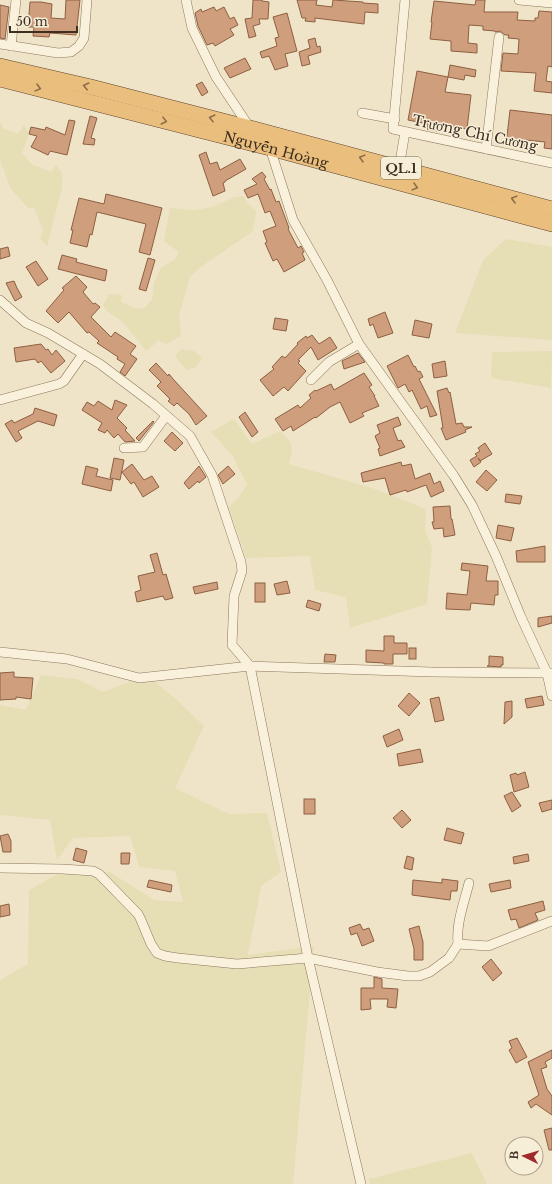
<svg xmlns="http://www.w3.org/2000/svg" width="552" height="1184" viewBox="0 0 552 1184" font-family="'Libre Baskerville',serif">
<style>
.farmland{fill:#e6deb5}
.building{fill:#cf9f7d;stroke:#8d5f41}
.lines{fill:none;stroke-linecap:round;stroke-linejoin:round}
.minor-casing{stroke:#8d765c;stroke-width:10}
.trunk-casing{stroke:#5b4430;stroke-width:16}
.minor{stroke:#faf1dc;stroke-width:9}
.trunk{stroke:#eabe7c;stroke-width:15}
.oneway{stroke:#8b6f49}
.labels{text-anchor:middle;stroke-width:3;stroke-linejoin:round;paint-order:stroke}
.shield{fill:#f7eed8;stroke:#756857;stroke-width:1}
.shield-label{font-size:13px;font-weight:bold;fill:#3d2e20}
.street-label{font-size:14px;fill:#3d2e20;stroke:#f7eed8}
</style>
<rect width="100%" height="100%" fill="#f0e4c8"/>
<g class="farmland">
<path d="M0 122 3 128 18 134 24 125 29 134 22 153 27 159 33 165 51 172 56 165 62 173V188L47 246 40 238 43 229 34 208H28L11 189 0 160Z"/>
<path d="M243 196 247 203 256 211 253 231 198 269 190 277 179 316 181 336 166 344 159 340 146 351 124 323 107 311 103 305 109 294 122 295 121 302 136 309 144 308 152 300 154 283 161 268 175 259 179 252 164 241 170 208 194 210 212 207 235 197Z"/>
<path d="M506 239 552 247V340L455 333 483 260Z"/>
<path d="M181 349 194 351 202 358 196 367 187 370 178 360 175 356Z"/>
<path d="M552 351 551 388 491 378 492 352Z"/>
<path d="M234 419 252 444 280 431 291 443 292 451 289 464 372 488 426 509 425 530 432 548 427 604 350 628 346 597 315 590 310 556 246 558 229 507 239 497 247 485 232 455 211 432Z"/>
<path d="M41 675 77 679 103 692 146 675 176 699 204 726 175 788 229 814 267 813 281 872 261 886 248 955 314 946 293 1184H0V980L28 964 29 890 65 870 110 872 154 900 183 902 175 871 139 867 130 836 73 838 57 860 50 820 0 815V705L26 710Z"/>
<path d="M472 1153 487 1184H370L369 1179Z"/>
</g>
<g class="building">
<path d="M66 0H80L76 35 50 33 49 37 33 36 34 27H28L30 2H41L52 4 51 18 65 19Z"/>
<path d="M253 0H262V1L269 2 268 19H259L260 24 253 26 256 36 249 38 245 19 252 18Z"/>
<path d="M297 0H317L316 5 332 7 333 0 363 2V3L378 4V13L365 12 364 24 315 18V22L305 21 306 18H302Z"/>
<path d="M476 0H485L484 12H518L517 20 535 21V18H538L539 11 552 12V67L548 66 546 81 552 82V93L534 91 536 73 501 71 503 53 518 54 519 39 508 38 509 35H505L500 31 495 32V31L483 30V26L469 25 468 43 477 44V53L451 51V41L430 39 432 22H431L434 1 475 5Z"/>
<path d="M0 5 9 7 5 39 0 38Z"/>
<path d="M214 7 216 11 224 7 230 19 234 17 238 25 230 29 234 35 215 46 213 43 207 45 198 26 195 13 201 9 202 12Z"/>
<path d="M287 13 297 51 285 54 288 66 275 70 269 56 262 58 260 52 277 46 275 38 279 37 273 17Z"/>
<path d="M315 38 317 47 320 46 321 52 308 56 310 64 302 66 299 52 310 48 308 40Z"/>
<path d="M245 58 251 69 230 78 224 68Z"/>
<path d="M450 65 476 70 475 77 465 75 464 80 448 77Z"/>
<path d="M417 71 448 77 445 92 471 95 467 129 438 125 437 131 427 129 428 124 408 120Z"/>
<path d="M202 82 208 92 202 96 196 85Z"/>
<path d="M510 110 552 115V149L544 148 545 142 526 140 525 148 506 145Z"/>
<path d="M90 116 97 118 91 138 95 139 94 145 83 144Z"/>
<path d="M69 120 75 121 67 155 50 151 48 155 31 147 37 136 29 134 31 127 45 130 46 127 65 135Z"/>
<path d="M206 152 210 164 217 162 220 170 240 159 246 169 225 181V182L223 183 225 191 213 196 199 155Z"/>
<path d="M262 172 266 177 264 179 270 190 271 189 276 202 279 201 289 228 288 229 298 248 301 246 304 252 302 253 305 260 284 272 277 259 273 261 265 243 267 242 263 231 276 226 270 211 265 213 258 194 248 198 244 190 257 184 252 179Z"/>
<path d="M106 194 162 208 150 255 139 252 146 224 97 212 92 235 90 234 87 247 70 243 73 230H71L79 198 104 204Z"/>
<path d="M8 247 10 256 0 259V249Z"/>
<path d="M62 255 77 259 76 262 107 270 105 281 58 269Z"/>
<path d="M148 258 155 260 146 291 139 289Z"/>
<path d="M36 261 48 279 38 286 26 267Z"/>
<path d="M76 276 87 287 83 292 93 304 95 303 100 307 91 317 111 337 115 332 136 346 130 354 137 359 125 376 120 372 125 364 117 359 118 357 97 343 99 341 89 332 87 333 69 312 58 323 46 311 64 290 62 288Z"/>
<path d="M14 281 17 288 22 297 15 301 6 283Z"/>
<path d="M385 312 393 333 378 338 373 324 370 326 368 319Z"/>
<path d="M275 318 288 320 286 331 273 329Z"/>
<path d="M415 320 432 324 429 338 412 335Z"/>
<path d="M312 335 319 344 330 337 337 348 318 360 311 347 298 360 300 361 298 363 306 371 288 391 284 387 273 396 260 380 274 369 272 367 282 356 285 358 298 344 297 343 306 336 307 338Z"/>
<path d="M41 344 46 350 48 349 52 355 56 350 65 361 51 373 41 361 38 363 35 359 16 362 14 348Z"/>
<path d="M358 353 365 362 344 369 342 361Z"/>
<path d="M408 355 414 367 415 366 418 372 420 371 423 377 419 379 437 415 430 417 427 406 421 409 412 390 409 392 405 384 398 388 387 366Z"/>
<path d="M445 361 447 376 434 378 432 364Z"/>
<path d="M156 363 168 376 169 374 174 380 207 416 196 425 189 414 177 403 174 406 168 401 170 399 157 386 161 382 149 370Z"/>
<path d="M364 373 372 385 369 387 375 396H374L379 406 362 413 364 416 350 423 340 402 330 407 316 418 315 417 293 431 291 426 283 431 275 419 298 405 300 408 311 398 309 395 315 390 316 391 331 384 334 390Z"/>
<path d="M447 388 449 393 450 392 456 424 462 423 464 427H472L465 430 466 432 446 440 441 428H443L437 391Z"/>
<path d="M115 400 127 405 117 418 127 428 125 430 135 441 125 442 118 434 114 438 107 430 105 433 98 430 102 423 82 410 87 402 94 406 98 401 112 410Z"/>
<path d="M35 408 57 415 54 426 38 421 18 431 22 438 16 442 5 424 12 420 14 423 33 414Z"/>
<path d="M245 412 258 432 252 437 239 417Z"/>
<path d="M398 417 401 425 393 428 398 441 401 440 405 447 380 456 378 449 380 448 375 436 380 433 377 425Z"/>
<path d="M153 421 154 422 139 441 136 438Z"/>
<path d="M172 432 183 443 175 451 164 441Z"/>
<path d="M485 443 492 454 480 461 478 458 481 462 474 467 470 460 477 456 475 454 480 451 478 448Z"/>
<path d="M114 458 124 460 120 480 110 478Z"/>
<path d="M401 462 402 466 411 464 415 479 430 473 434 484 440 481 444 491 431 497 426 485 407 492 406 490 390 495 385 478 363 482 361 473Z"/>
<path d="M132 464 144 480 152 476 159 487 143 497 134 482 131 484 122 472Z"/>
<path d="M86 466 98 469 96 476 113 480 111 491 82 484Z"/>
<path d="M199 466 206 477 199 483 198 481 189 489 184 483Z"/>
<path d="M228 466 235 474 223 484 218 475Z"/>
<path d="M486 470 497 480 487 491 476 482Z"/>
<path d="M506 494 522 496 520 504 505 502Z"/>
<path d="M450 506 451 519H452L455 535 444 537 443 528 434 529 432 522H434L433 507Z"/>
<path d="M498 525 514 528 511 541 496 538Z"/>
<path d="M545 546V562H517L516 551Z"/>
<path d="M157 553 163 575 166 574 173 598 165 600 163 596 137 602 135 592 141 590 138 576 155 572 150 555Z"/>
<path d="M462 563 488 566 486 581H498V595H495L494 605 471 603 470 610 446 609 447 593 467 595 470 571 461 570Z"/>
<path d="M287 581 290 593 277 595 274 584Z"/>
<path d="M217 582 218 589 195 594 193 587Z"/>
<rect x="255" y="583" width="10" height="19"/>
<path d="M308 600 321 604 319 611 306 607Z"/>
<path d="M552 616V623L538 627V618Z"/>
<path d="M384 636H394V643H407V654H393V664H384V663L366 662V650L384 651Z"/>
<rect x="409" y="648" width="7" height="11"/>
<path d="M325 654 336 655 335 662H324Z"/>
<path d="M489 656 503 657V665H501V667L487 666H489Z"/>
<path d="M14 672V677L33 678 31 699 16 697V699L0 700V673Z"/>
<path d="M409 693 420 703 409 716 398 706Z"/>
<path d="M542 696 544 705 527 708 525 699Z"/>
<path d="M439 697 444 720 435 722 430 699Z"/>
<path d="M512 701V717L504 724 505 702Z"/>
<path d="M399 729 403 740 387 747 383 736Z"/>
<path d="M420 749 423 762 399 766 397 754Z"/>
<path d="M525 772 529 787 514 792 510 775 516 773 517 775Z"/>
<path d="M512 792 521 806 512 812 504 796Z"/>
<rect x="304" y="799" width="11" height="15"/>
<path d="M552 800V809L542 812 539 803Z"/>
<path d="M402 810 411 820 402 828 393 818Z"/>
<path d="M447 828 464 833 461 844 444 840Z"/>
<path d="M8 834 11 841V852H3L0 836Z"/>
<path d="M76 848 87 851 84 863 73 860Z"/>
<path d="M121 853H130L129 864H121Z"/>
<path d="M528 854 529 861 514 864 513 857Z"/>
<path d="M407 856 414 858 412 870 404 868Z"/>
<path d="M442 879 458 881 457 891H451L450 900 412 895 413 880 442 883Z"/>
<path d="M149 880 172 885 171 892 147 887Z"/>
<path d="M510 880 511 888 491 892 489 884Z"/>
<path d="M543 901 545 910 535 913 538 920 519 928 516 919 511 920 508 910Z"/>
<path d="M9 904 10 915 0 917V906Z"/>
<path d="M360 924 363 930 369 928 374 941 362 946 357 933 351 935 349 928Z"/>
<path d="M419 926 423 942V960H414V949L409 929Z"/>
<path d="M491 959 502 973 493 981 482 967Z"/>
<path d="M374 977 382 979V988L398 989 396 1008 387 1007 388 999H370L371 1009 361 1010V988H374Z"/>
<path d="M517 1038 527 1057 516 1063 509 1050 512 1048 509 1041Z"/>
<path d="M552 1050V1058L545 1062 547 1067 541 1069 547 1089 552 1096V1115L536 1104 531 1108 528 1102 539 1095 528 1062Z"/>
<path d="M552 1128V1150H549L544 1130Z"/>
</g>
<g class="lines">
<defs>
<g id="minor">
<path d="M186 0 192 28 216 77 250 128"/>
<path d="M405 0 393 129 552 163"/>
<path d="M519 0 552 3"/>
<path d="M0 44 58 53 71 52 79 46 84 38 87 0"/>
<path d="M11 46 16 0"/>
<path d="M362 113 395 119"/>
<path d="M270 148 293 220 327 280 359 344 454 476 472 505 496 556 521 617 547 673 552 696"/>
<path d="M486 149 499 37"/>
<path d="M399 168 405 132"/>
<path d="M0 300 26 323 48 333 100 364 153 404 190 436 212 475 241 562 242 571 234 596 232 645 250 666 308 958 361 1184"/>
<path d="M311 380 329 362 359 344"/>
<path d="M0 400 59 384 64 381 83 354"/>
<path d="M124 448 143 447 166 416"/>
<path d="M0 652 67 659 139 678 250 666 432 672 551 673"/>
<path d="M0 868 62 869 93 871 99 874 138 914 141 920 151 944 157 953 165 956 178 958 237 964 308 958 377 972 408 976H419L430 972 449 958 458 944 488 946 552 921"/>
<path d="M458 944C456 923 464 903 469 883"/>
</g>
<g id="trunk">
<path d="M0 66 91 87 250 128 552 209"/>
<path id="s1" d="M0 79 270 148 552 224"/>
</g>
</defs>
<use href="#minor" class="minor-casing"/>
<use href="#trunk" class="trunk-casing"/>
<use href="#minor" class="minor"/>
<use href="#trunk" class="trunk"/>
</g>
<defs><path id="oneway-chevron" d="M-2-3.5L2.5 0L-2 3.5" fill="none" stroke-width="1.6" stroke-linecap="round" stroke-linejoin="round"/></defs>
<g class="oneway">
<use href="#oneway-chevron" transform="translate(86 86) rotate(-167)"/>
<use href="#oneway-chevron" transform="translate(38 88) rotate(15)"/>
<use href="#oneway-chevron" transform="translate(212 118) rotate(-166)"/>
<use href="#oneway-chevron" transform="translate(164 121) rotate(14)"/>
<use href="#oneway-chevron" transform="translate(362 158) rotate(-165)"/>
<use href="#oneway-chevron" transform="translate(415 187) rotate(15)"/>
<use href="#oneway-chevron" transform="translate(514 199) rotate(-165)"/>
</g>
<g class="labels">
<rect class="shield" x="381" y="157" width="40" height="22" rx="3"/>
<g class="shield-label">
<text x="401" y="173">QL.1</text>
</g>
<g class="street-label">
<text transform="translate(475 133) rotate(12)" y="5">Trương Chí Cương</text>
<text dy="5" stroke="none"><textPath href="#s1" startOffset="285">Nguyễn Hoàng</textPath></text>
</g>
</g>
<g transform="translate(524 1156) rotate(275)"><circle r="19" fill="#f7eed8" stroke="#ada18e"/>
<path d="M0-3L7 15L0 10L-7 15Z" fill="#9e2a2b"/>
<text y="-6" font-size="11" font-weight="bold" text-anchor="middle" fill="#3d2e20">B</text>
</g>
<path d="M10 26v6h67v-6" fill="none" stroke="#3d2e20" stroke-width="2"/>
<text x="16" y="26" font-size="12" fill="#3d2e20" stroke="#f7eed8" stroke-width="3" paint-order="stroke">50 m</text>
</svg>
